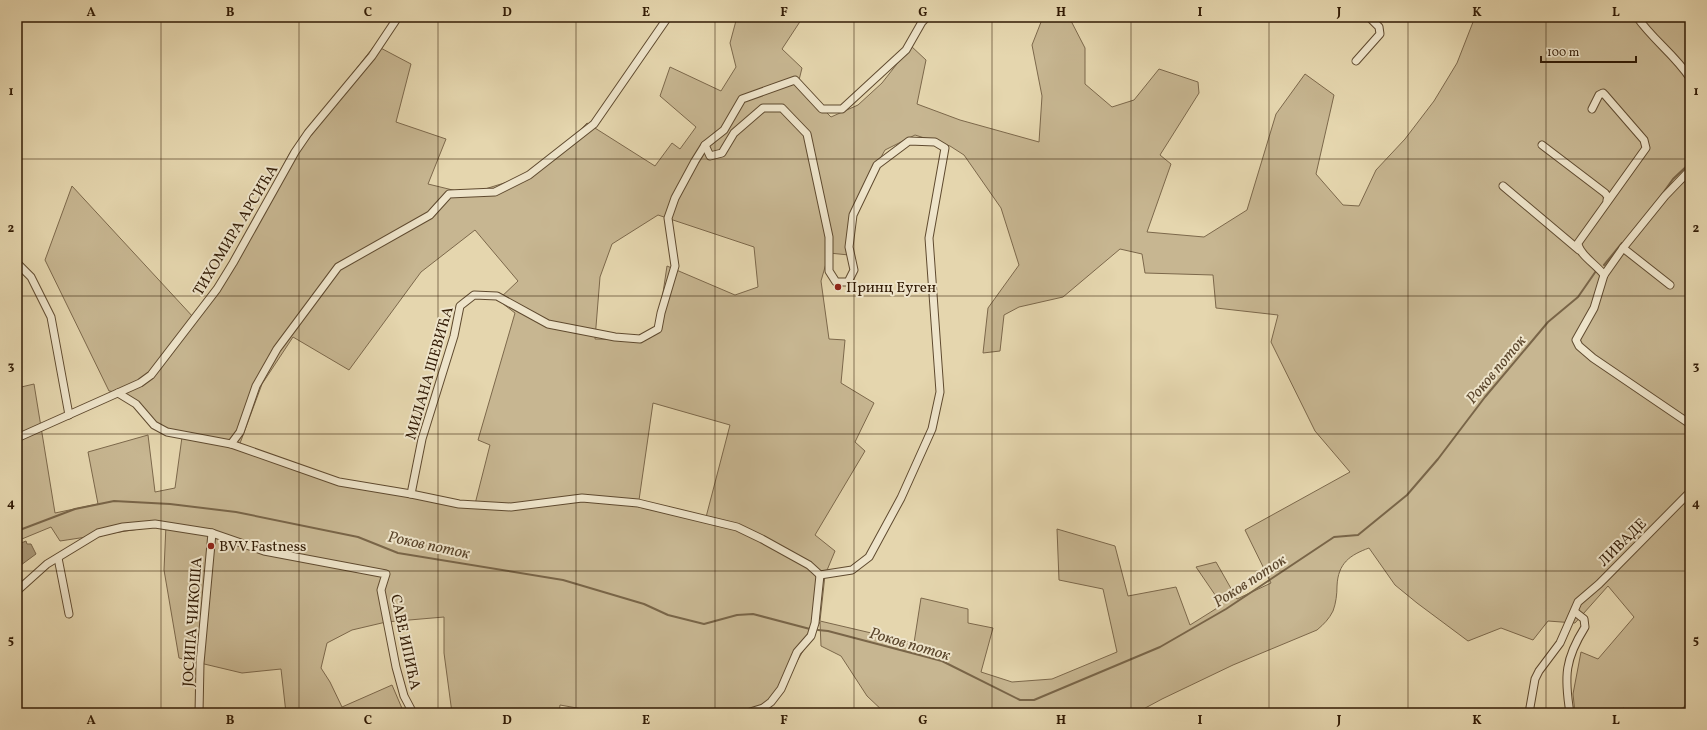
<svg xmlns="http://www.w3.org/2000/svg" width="1707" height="730" viewBox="0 0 1707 730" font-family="Vollkorn,serif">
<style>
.green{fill:#c7b691;stroke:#7c684b;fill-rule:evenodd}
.water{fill:#a89675;stroke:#796548}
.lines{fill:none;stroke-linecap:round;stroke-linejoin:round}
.stream{stroke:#796548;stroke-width:2}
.minor-casing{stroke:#5f4a2f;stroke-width:9}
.minor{stroke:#eee4ca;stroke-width:7}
.grid{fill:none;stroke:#321b05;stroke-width:1;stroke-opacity:0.55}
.poi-dot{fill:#8f2418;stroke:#eee4ca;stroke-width:1.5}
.labels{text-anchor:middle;stroke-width:4;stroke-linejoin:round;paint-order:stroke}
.street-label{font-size:15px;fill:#321b05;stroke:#eee4ca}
.poi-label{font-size:15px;fill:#321b05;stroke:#eee4ca;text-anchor:start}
.water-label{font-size:16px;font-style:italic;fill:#5b462c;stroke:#eee4ca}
.neatline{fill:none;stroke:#321b05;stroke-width:1.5}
.grid-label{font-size:13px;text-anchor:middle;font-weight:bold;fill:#321b05}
</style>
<rect width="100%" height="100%" fill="#e5d6ae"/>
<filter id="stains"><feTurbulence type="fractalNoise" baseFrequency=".005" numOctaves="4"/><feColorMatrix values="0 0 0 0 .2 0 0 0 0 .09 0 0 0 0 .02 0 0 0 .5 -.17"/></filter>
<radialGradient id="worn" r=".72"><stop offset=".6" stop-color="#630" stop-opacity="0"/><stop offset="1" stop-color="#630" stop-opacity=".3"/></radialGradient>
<path class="green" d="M737 17H803L782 49 802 68 798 84 831 117 858 105 882 83 911 46 926 60 917 104 960 120 1039 142 1042 96 1032 45 1043 17H1069L1085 48V84L1112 107 1134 100 1159 69 1198 82 1199 93 1160 155 1171 164 1147 232 1204 237 1247 210 1276 114 1305 74 1334 95 1316 174 1343 205 1359 206 1376 170 1405 139 1434 101 1457 63 1475 17H1690V673L1686 677 1690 681V700L1681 710 1683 712 1665 713 1663 711 1661 713H1635L1623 708 1619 713H1575L1573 694 1581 652 1598 659 1634 617 1608 586 1575 623 1548 621 1533 640 1501 628 1468 641 1417 603 1395 585 1369 548C1350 555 1338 563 1337 586 1337 594 1336 603 1333 611 1329 619 1324 624 1317 630L1233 665 1162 699 1136 713H885L867 696 841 656 821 646 820 622 786 680 762 709 749 713H605L560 705 559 713H452L444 653V617L386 622 352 630 327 643 321 668 330 682 342 707 392 685 404 713H286L281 669 242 673 179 658 164 570 166 525 60 541 51 527 17 541V388L34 384 55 513 98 504 88 452 148 435 155 492 175 488 182 437 156 430 122 393 109 391 45 260 72 186 194 318 231 262 290 153 375 45 411 64 396 122 446 139 428 184 469 194 517 179 563 148 587 123 655 166 672 143 680 149 696 127 660 96 670 67 721 91 736 67 730 43ZM915 135 950 146 964 155 1001 208 1019 265 988 308 983 353 1000 351 1004 315 1019 307 1063 297 1120 249 1142 254 1145 273 1213 275 1216 308 1278 315 1271 342 1315 431 1350 472 1245 530 1271 583 1237 599 1216 562 1196 567 1222 605 1190 625 1176 587 1128 596 1115 546 1057 529 1059 580 1103 589 1117 652 1052 679 1012 682 981 672 993 628 968 623V609L921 598 914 643 820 621 825 575 835 551 815 535 865 451 855 442 874 403 841 383 845 340 829 339 821 281 829 253 849 255 851 221 863 189 885 150ZM658 215 754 247 758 287 735 295 667 266 657 333 644 340 595 339 600 277 612 244ZM475 230 518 281 498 300 515 313 478 440 490 445 474 508 337 483 239 446 262 384 293 337 349 370 421 272ZM653 403 730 425 705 521 638 507Z"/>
<path class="water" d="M26 541 27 544H31L36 554 17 568V550L22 548 21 543Z"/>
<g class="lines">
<g class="stream">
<path d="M1658 200 1673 179 1690 163"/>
<path d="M1604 265 1622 243"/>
<path d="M17 531 75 509 114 501 170 504 236 512 358 537 398 553 563 580 644 604 668 615 704 624 737 615 753 614 810 629"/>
<path d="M818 630 828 631 942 661 1020 700H1034L1160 647 1226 609 1334 537 1358 535 1407 495 1438 459 1485 397 1548 322 1578 297 1596 271"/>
</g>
<defs>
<g id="minor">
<path d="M1637 17C1653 40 1675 55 1690 78"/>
<path d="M1356 61 1380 34 1379 27 1369 17"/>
<path d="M1592 109 1599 95 1603 93 1605 95 1644 140 1646 148 1578 243C1578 254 1597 265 1604 275"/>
<path d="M705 145 710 156 722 153 734 133 763 108H782L807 134 829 237V271L836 282H848L854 270 849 247 853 215 877 165 909 141 935 142 945 148 929 238 940 392 932 429 901 498 869 557 852 570 820 575"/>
<path d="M1542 145 1605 193 1608 197 1607 200"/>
<path d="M1690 170 1665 196 1623 248 1604 275 1594 308 1576 340 1579 346 1593 358 1690 424"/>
<path d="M1503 186 1579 250"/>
<path d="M1623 248 1670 285"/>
<path d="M17 263 31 277 51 317 69 415"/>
<path d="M118 393 136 404 154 425 167 432 231 444 339 482 411 494 459 504 511 507 582 498 638 503 737 527 762 539 809 565 820 575"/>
<path d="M17 438 140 383 151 375 217 289 233 263 295 152 308 133 372 56 398 17"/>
<path d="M231 444 240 432 256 386 277 349 338 267 430 215 449 194 495 192 529 175 594 124 668 17"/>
<path d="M411 494 422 439 454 336 460 306 474 295 497 296 548 324 615 337 640 339 658 329 661 313 675 266 668 218 675 198 695 161 705 145 724 130 742 99 795 80 822 109H842L906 50 922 22 927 17"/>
<path d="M58 558 69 614"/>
<path d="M17 591 47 564 98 533 123 527 155 524 212 533 264 551 386 574 381 590 396 667 404 696 413 713"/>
<path d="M199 713 200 663 212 533"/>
<path d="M747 713 763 708 771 702 781 689 797 652 811 636 815 623 820 575"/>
<path d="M1529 713 1535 679 1539 671 1560 643 1578 602 1599 584 1690 492"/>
<path d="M1570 713C1564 676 1565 659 1585 627L1584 619 1575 612"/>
</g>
</defs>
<use href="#minor" class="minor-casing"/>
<use href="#minor" class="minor"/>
</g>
<path class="grid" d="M161 17V713M299 17V713M438 17V713M576 17V713M715 17V713M854 17V713M992 17V713M1131 17V713M1269 17V713M1408 17V713M1546 17V713M17 159H1690M17 296H1690M17 434H1690M17 571H1690"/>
<g class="poi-dot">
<circle cx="838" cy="287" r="4"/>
<circle cx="211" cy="546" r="4"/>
</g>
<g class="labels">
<g class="street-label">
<text transform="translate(235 230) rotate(-59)" y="5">ТИХОМИРА АРСИЋА</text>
<text transform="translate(429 373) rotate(-74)" y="5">МИЛАНА ШЕВИЋА</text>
<text transform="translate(1622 542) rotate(-45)" y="5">ЛИВАДЕ</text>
<text transform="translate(192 622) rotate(-86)" y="5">ЈОСИПА ЧИКОША</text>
<text transform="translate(406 642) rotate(78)" y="5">САВЕ ИПИЋА</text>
</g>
<g class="poi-label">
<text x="846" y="292">Принц Еуген</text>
<text x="219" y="551">BVV Fastness</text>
</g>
<g class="water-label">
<text transform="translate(1495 369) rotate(-50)" y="6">Роков поток</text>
<text transform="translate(429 544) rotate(12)" y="6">Роков поток</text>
<text transform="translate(1249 580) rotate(-33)" y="6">Роков поток</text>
<text transform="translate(910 643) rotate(16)" y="6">Роков поток</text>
</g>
</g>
<rect width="1707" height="730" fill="none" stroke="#e5d6ae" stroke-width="44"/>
<path d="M1541 56v6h95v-6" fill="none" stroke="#321b05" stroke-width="2"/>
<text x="1547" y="56" font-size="12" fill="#321b05" stroke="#eee4ca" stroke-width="3" paint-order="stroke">100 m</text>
<rect x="22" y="22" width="1663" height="686" class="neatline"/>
<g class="grid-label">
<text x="91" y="16">A</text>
<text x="230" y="16">B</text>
<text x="368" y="16">C</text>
<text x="507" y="16">D</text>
<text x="646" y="16">E</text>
<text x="784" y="16">F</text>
<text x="923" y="16">G</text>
<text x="1061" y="16">H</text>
<text x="1200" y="16">I</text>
<text x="1339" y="16">J</text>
<text x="1477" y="16">K</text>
<text x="1616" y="16">L</text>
<text x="11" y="95">1</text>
<text x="1696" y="95">1</text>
<text x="11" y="232">2</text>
<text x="1696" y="232">2</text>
<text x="11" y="370">3</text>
<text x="1696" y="370">3</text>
<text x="11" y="507">4</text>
<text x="1696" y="507">4</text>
<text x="11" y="644">5</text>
<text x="1696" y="644">5</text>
<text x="91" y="724">A</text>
<text x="230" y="724">B</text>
<text x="368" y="724">C</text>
<text x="507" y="724">D</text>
<text x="646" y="724">E</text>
<text x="784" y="724">F</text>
<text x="923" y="724">G</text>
<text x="1061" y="724">H</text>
<text x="1200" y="724">I</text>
<text x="1339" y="724">J</text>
<text x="1477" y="724">K</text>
<text x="1616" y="724">L</text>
</g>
<rect width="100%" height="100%" filter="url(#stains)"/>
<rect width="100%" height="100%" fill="url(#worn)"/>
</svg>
